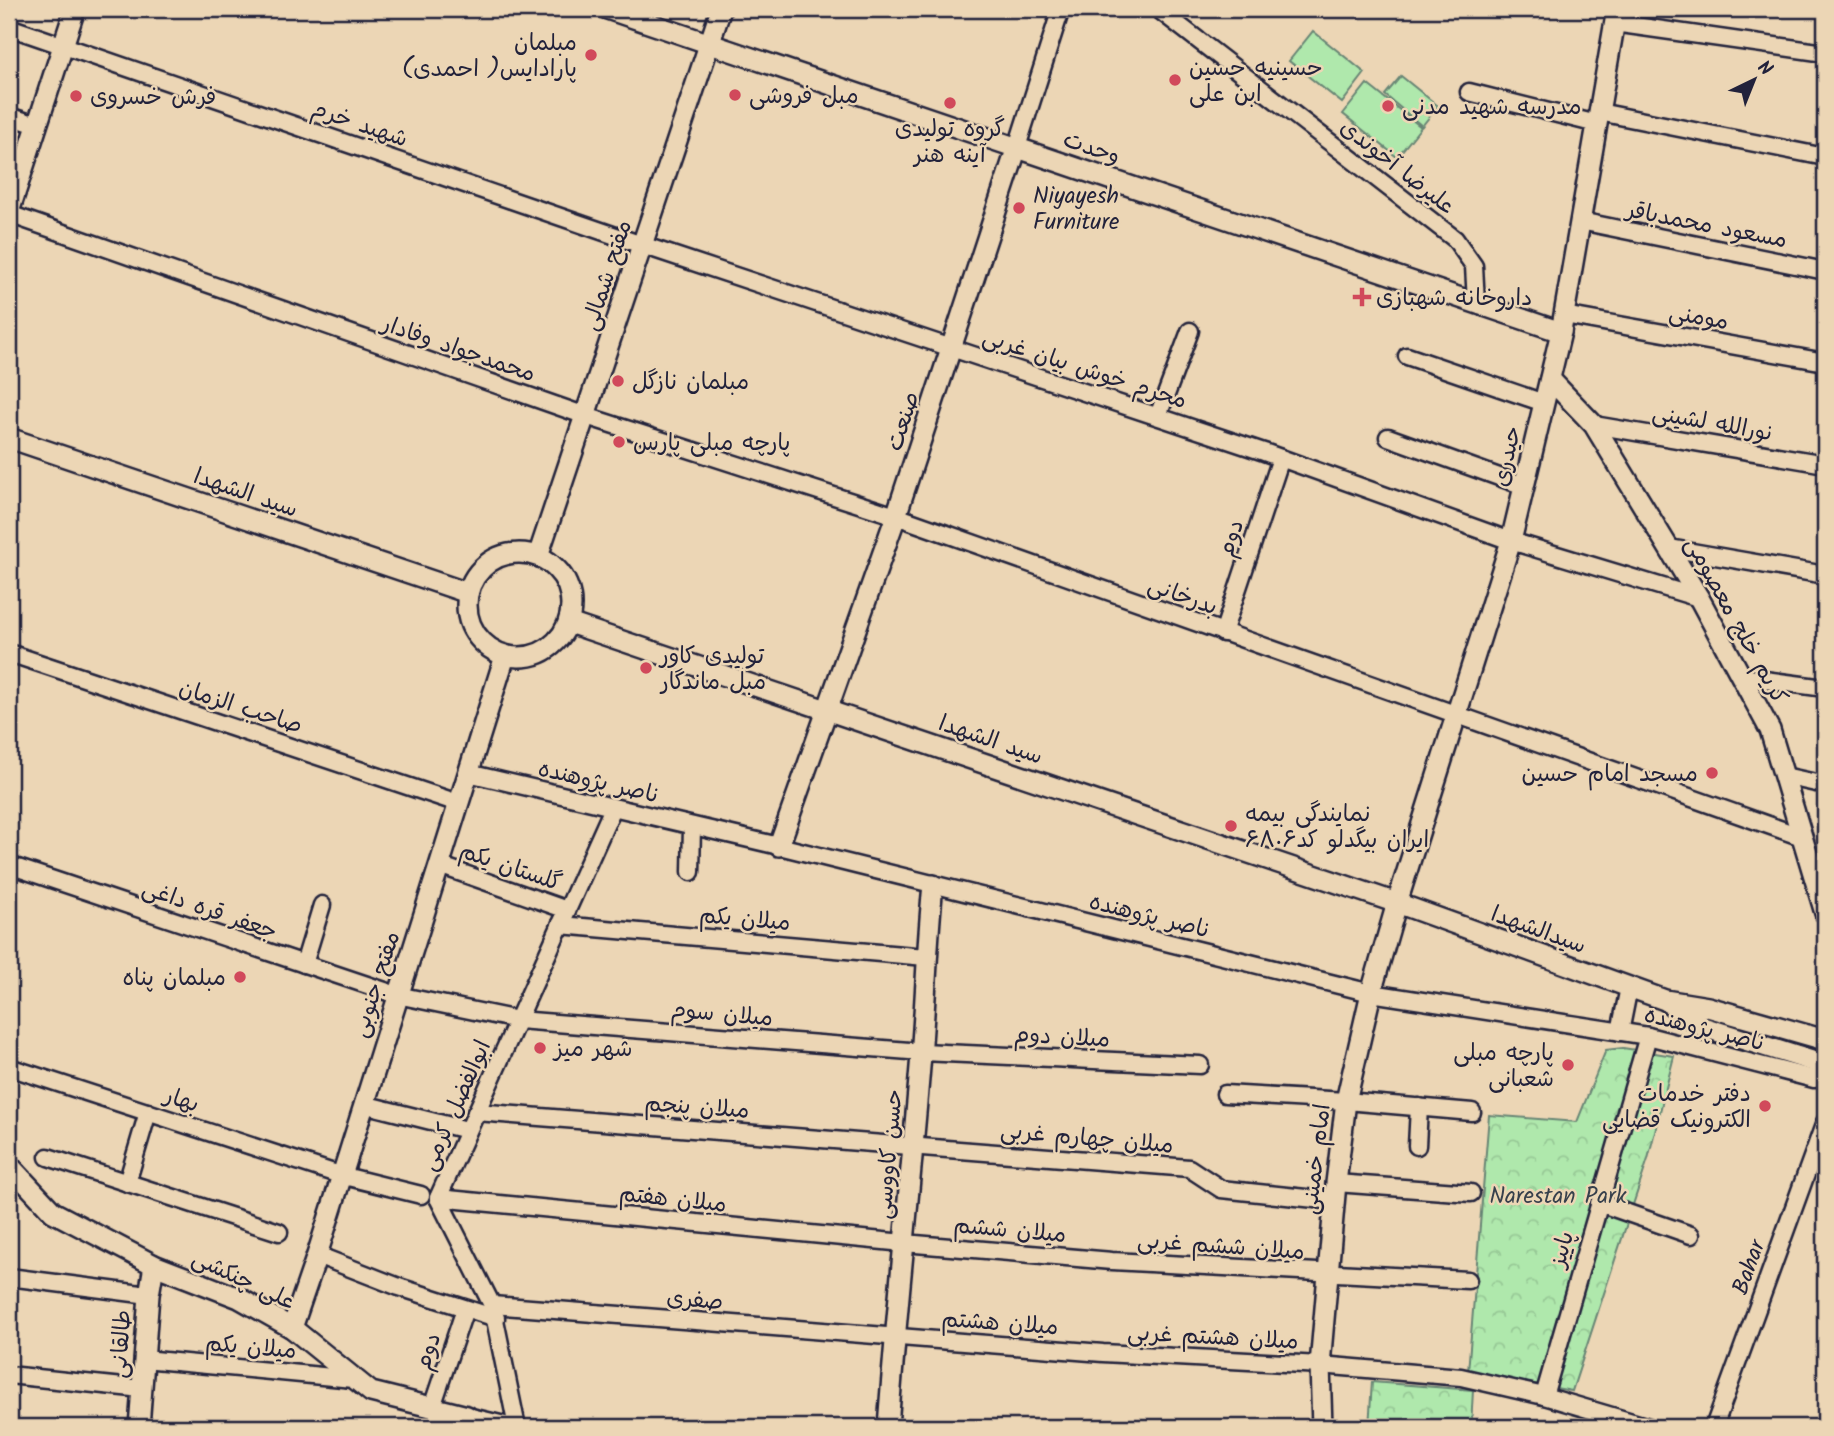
<svg xmlns="http://www.w3.org/2000/svg" width="1834" height="1436" viewBox="0 0 1834 1436" font-family="Kalam,'Playpen Sans Arabic',sans-serif">
<style>
.forest{fill:url(#forest-crowns);stroke:#688574;stroke-width:2}
.pitch{fill:#afe8ac;stroke:#688574;stroke-width:2}
.lines{fill:none;stroke-linecap:round;stroke-linejoin:round}
.minor-casing{stroke:#22223b;stroke-width:21}
.tertiary-casing{stroke:#22223b;stroke-width:24}
.minor{stroke:#ecd6b5;stroke-width:16}
.tertiary{stroke:#ecd6b5;stroke-width:19}
.poi-dot{fill:#d1495b;stroke:#ecd6b5;stroke-width:2.5}
.labels{text-anchor:middle;stroke-width:5;stroke-linejoin:round;paint-order:stroke}
.poi-label{font-size:23px;fill:#22223b;stroke:#ecd6b5;text-anchor:start}
.street-label{font-size:23px;fill:#22223b;stroke:#ecd6b5}
.park-label{font-size:23px;fill:#37404c;stroke:#ecd6b5}
</style>
<defs>
<pattern id="forest-crowns" width="20" height="18" patternUnits="userSpaceOnUse" patternTransform="scale(1.75)"><rect width="20" height="18" fill="#afe8ac"/><path d="M2 6a3 3 0 1 1 6 0M12 15a3 3 0 1 1 6 0" fill="none" stroke="#96c795"/></pattern>
</defs>
<rect width="100%" height="100%" fill="#ecd6b5"/>
<filter id="ink" filterUnits="userSpaceOnUse"><feTurbulence type="fractalNoise" baseFrequency=".0143" numOctaves="2"/><feDisplacementMap in="SourceGraphic" scale="14" xChannelSelector="R" yChannelSelector="G"/><feConvolveMatrix kernelMatrix="1 2 1 2 8 2 1 2 1" color-interpolation-filters="sRGB"/></filter>
<g filter="url(#ink)">
<g class="forest">
<path d="M1623 1048 1674 1056 1648 1159 1572 1391 1468 1372 1489 1115 1577 1122 1606 1050Z"/>
<path d="M1372 1382 1473 1390 1471 1427H1369Z"/>
</g>
<g class="pitch">
<path d="M1313 31 1365 73 1342 103 1289 61Z"/>
<path d="M1401 76 1438 106 1422 126 1385 95Z"/>
<path d="M1367 84 1421 127 1397 157 1343 114Z"/>
</g>
<g class="lines">
<defs>
<g id="minor">
<path d="M1158 9 1455 239 1474 266 1476 303"/>
<path d="M1614 23 1825 53"/>
<path d="M9 27 642 245 1264 452 1511 541 1699 598"/>
<path d="M1469 92 1597 124"/>
<path d="M1599 112 1825 157"/>
<path d="M9 116 37 125"/>
<path d="M1017 147 1061 9"/>
<path d="M9 214 586 416 896 516 1802 837"/>
<path d="M1580 221 1825 271"/>
<path d="M1564 315 1825 362"/>
<path d="M1407 356 1544 403"/>
<path d="M1158 416 1190 331"/>
<path d="M1594 425 1825 464"/>
<path d="M1388 437 1524 486"/>
<path d="M1669 548 1825 575"/>
<path d="M1223 633 1281 458"/>
<path d="M9 653 458 803"/>
<path d="M1742 677 1825 688"/>
<path d="M468 773 779 846 1371 993 1648 1036 1814 1079 1825 1076"/>
<path d="M1784 776 1825 785"/>
<path d="M9 865 397 995 518 1020 922 1052 1200 1065"/>
<path d="M439 865 567 910"/>
<path d="M691 872 692 826"/>
<path d="M560 925 926 957"/>
<path d="M304 964 322 905"/>
<path d="M1620 1032 1629 987"/>
<path d="M9 1067 340 1175 421 1195"/>
<path d="M1225 1094 1346 1101 1472 1112"/>
<path d="M363 1104 467 1130"/>
<path d="M476 1112 1189 1168 1221 1189 1334 1201"/>
<path d="M1417 1146 1419 1107"/>
<path d="M48 1157 279 1232"/>
<path d="M127 1183 148 1112"/>
<path d="M1336 1183 1471 1193"/>
<path d="M438 1198 904 1243 1112 1261 1468 1280"/>
<path d="M1599 1203 1691 1235"/>
<path d="M317 1255 399 1287 496 1318"/>
<path d="M9 1277 149 1295"/>
<path d="M492 1305 1103 1353 1320 1365 1461 1377 1544 1396 1649 1427"/>
<path d="M144 1359 353 1379"/>
<path d="M9 1375 142 1389"/>
<path d="M1544 1396 1648 1036"/>
<path d="M432 1407 465 1309"/>
<path d="M467 1416 513 1427"/>
<path d="M517 1427 492 1305 438 1198 613 808"/>
<path d="M1714 1427 1825 1122"/>
</g>
<g id="tertiary">
<path d="M607 9 1561 332"/>
<path d="M9 212 75 9"/>
<path d="M1550 379 1594 425 1699 598 1770 730 1825 913"/>
<path d="M9 438 468 593"/>
<circle cx="519" cy="605" r="52"/>
<path d="M538 556 721 9"/>
<path d="M569 623 1397 903 1665 1000 1708 1007 1825 1040"/>
<path d="M779 846 896 516 1017 147"/>
<path d="M1669 1003 1703 1027 1825 1065"/>
<path d="M9 1165 53 1212 154 1265 239 1298 292 1328 371 1392 467 1416 465 1427"/>
<path d="M292 1328 317 1255 505 656"/>
<path d="M139 1427 149 1295 154 1265"/>
<path d="M888 1427C897 1303 911 1179 921 1055 926 998 927 941 933 885"/>
<path d="M1322 1427 1320 1365 1336 1183 1346 1101 1371 993 1397 903 1511 541 1561 332 1617 9"/>
</g>
</defs>
<use href="#minor" class="minor-casing"/>
<use href="#tertiary" class="tertiary-casing"/>
<use href="#minor" class="minor"/>
<use href="#tertiary" class="tertiary"/>
</g>
</g>
<g class="poi-dot">
<circle cx="591" cy="55" r="7"/>
<circle cx="1175" cy="80" r="7"/>
<circle cx="735" cy="95" r="7"/>
<circle cx="76" cy="96" r="7"/>
<circle cx="950" cy="103" r="7"/>
<circle cx="1388" cy="106" r="7"/>
<circle cx="1019" cy="208" r="7"/>
<path d="M1358.5 286.5h7v7h7v7h-7v7h-7v-7h-7v-7h7z"/>
<circle cx="618" cy="381" r="7"/>
<circle cx="619" cy="442" r="7"/>
<circle cx="646" cy="668" r="7"/>
<circle cx="1712" cy="773" r="7"/>
<circle cx="1231" cy="826" r="7"/>
<circle cx="240" cy="977" r="7"/>
<circle cx="540" cy="1048" r="7"/>
<circle cx="1568" cy="1065" r="7"/>
<circle cx="1765" cy="1106" r="7"/>
</g>
<g class="labels">
<g class="poi-label">
<text x="577" y="50" text-anchor="end">مبلمان<tspan x="577" dy="26">پارادایس( احمدی)</tspan></text>
<text x="1189" y="75">حسینیه حسین<tspan x="1189" dy="26">ابن علی</tspan></text>
<text x="749" y="103">مبل فروشی</text>
<text x="90" y="104">فرش خسروى</text>
<text x="1402" y="114">مدرسه شهید مدنی</text>
<text x="950" y="136" text-anchor="middle">گروه تولیدی<tspan x="950" dy="26">آینه هنر</tspan></text>
<text x="1033" y="203">Niyayesh<tspan x="1033" dy="26">Furniture</tspan></text>
<text x="1376" y="305">داروخانه شهبازی</text>
<text x="632" y="389">مبلمان نازگل</text>
<text x="633" y="450">پارچه مبلی پارس</text>
<text x="660" y="663">تولیدی کاور<tspan x="660" dy="26">مبل ماندگار</tspan></text>
<text x="1698" y="781" text-anchor="end">مسجد امام حسین</text>
<text x="1245" y="821">نمایندگی بیمه<tspan x="1245" dy="26">ایران بیگدلو کد۶۸۰۶</tspan></text>
<text x="226" y="985" text-anchor="end">مبلمان پناه</text>
<text x="554" y="1056">شهر میز</text>
<text x="1554" y="1060" text-anchor="end">پارچه مبلی<tspan x="1554" dy="26">شعبانی</tspan></text>
<text x="1751" y="1101" text-anchor="end">دفتر خدمات<tspan x="1751" dy="26">الکترونیک قضایی</tspan></text>
</g>
<g class="street-label">
<text transform="translate(360 123) rotate(19)" y="8">شهید خرم</text>
<text transform="translate(1092 147) rotate(19)" y="8">وحدت</text>
<text transform="translate(1398 166) rotate(38)" y="8">علیرضا آخوندی</text>
<text transform="translate(1707 224) rotate(11)" y="8">مسعود محمدباقر</text>
<text transform="translate(606 275) rotate(-72)" y="8">مفتح شمالی</text>
<text transform="translate(1699 316) rotate(10)" y="8">مومنی</text>
<text transform="translate(459 348) rotate(19)" y="8">محمدجواد وفادار</text>
<text transform="translate(1085 368) rotate(18)" y="8">محرم خوش بیان غربی</text>
<text transform="translate(902 421) rotate(-72)" y="8">صنعت</text>
<text transform="translate(1713 422) rotate(10)" y="8">نورالله لشینی</text>
<text transform="translate(1506 456) rotate(-77)" y="8">حیدری</text>
<text transform="translate(246 492) rotate(19)" y="8">سید الشهدا</text>
<text transform="translate(1230 538) rotate(-72)" y="8">دوم</text>
<text transform="translate(1183 595) rotate(20)" y="8">بدرخانی</text>
<text transform="translate(1737 620) rotate(61)" y="8">کریم خلج معصومی</text>
<text transform="translate(241 706) rotate(18)" y="8">صاحب الزمان</text>
<text transform="translate(991 739) rotate(19)" y="8">سید الشهدا</text>
<text transform="translate(599 781) rotate(13)" y="8">ناصر پژوهنده</text>
<text transform="translate(511 866) rotate(19)" y="8">گلستان یکم</text>
<text transform="translate(210 909) rotate(19)" y="8">جعفر قره داغی</text>
<text transform="translate(1150 915) rotate(14)" y="8">ناصر پژوهنده</text>
<text transform="translate(745 918) rotate(5)" y="8">میلان یکم</text>
<text transform="translate(1539 929) rotate(20)" y="8">سیدالشهدا</text>
<text transform="translate(375 984) rotate(-72)" y="8">مفتح جنوبی</text>
<text transform="translate(722 1013) rotate(5)" y="8">میلان سوم</text>
<text transform="translate(1705 1028) rotate(14)" y="8">ناصر پژوهنده</text>
<text transform="translate(1062 1036) rotate(3)" y="8">میلان دوم</text>
<text transform="translate(182 1099) rotate(18)" y="8">بهار</text>
<text transform="translate(455 1105) rotate(-66)" y="8">ابوالفضل کرمی</text>
<text transform="translate(697 1106) rotate(4)" y="8">میلان پنجم</text>
<text transform="translate(1087 1137) rotate(5)" y="8">میلان چهارم غربی</text>
<text transform="translate(888 1154) rotate(-85)" y="8">حسن کاووسی</text>
<text transform="translate(1315 1159) rotate(-83)" y="8">امام خمینی</text>
<text transform="translate(673 1198) rotate(6)" y="8">میلان هفتم</text>
<text transform="translate(1010 1229) rotate(5)" y="8">میلان ششم</text>
<text transform="translate(1221 1245) rotate(4)" y="8">میلان ششم غربی</text>
<text transform="translate(1561 1249) rotate(-74)" y="8">پاییز</text>
<text transform="translate(1748 1267) rotate(-70)" y="8">Bahar</text>
<text transform="translate(244 1279) rotate(25)" y="8">علی چنکشی</text>
<text transform="translate(695 1299) rotate(5)" y="8">صفری</text>
<text transform="translate(1000 1322) rotate(4)" y="8">میلان هشتم</text>
<text transform="translate(1213 1336) rotate(3)" y="8">میلان هشتم غربی</text>
<text transform="translate(120 1344) rotate(-86)" y="8">طالقانی</text>
<text transform="translate(251 1346) rotate(5)" y="8">میلان یکم</text>
<text transform="translate(427 1351) rotate(-71)" y="8">دوم</text>
</g>
<g class="park-label">
<text x="1558" y="1203">Narestan Park</text>
</g>
</g>
<rect width="1834" height="1436" fill="none" stroke="#ecd6b5" stroke-width="35"/>
<rect x="18" y="18" width="1799" height="1401" fill="none" stroke="#22223b" stroke-width="2.5" filter="url(#ink)"/>
<g transform="translate(1754 80) rotate(43)" stroke="#ecd6b5" stroke-width="5" paint-order="stroke">
<path d="M0-5L12 26L0 18L-12 26Z" fill="#22223b"/>
<text y="-10" font-size="19" font-weight="bold" text-anchor="middle" fill="#22223b">N</text>
</g>
</svg>
